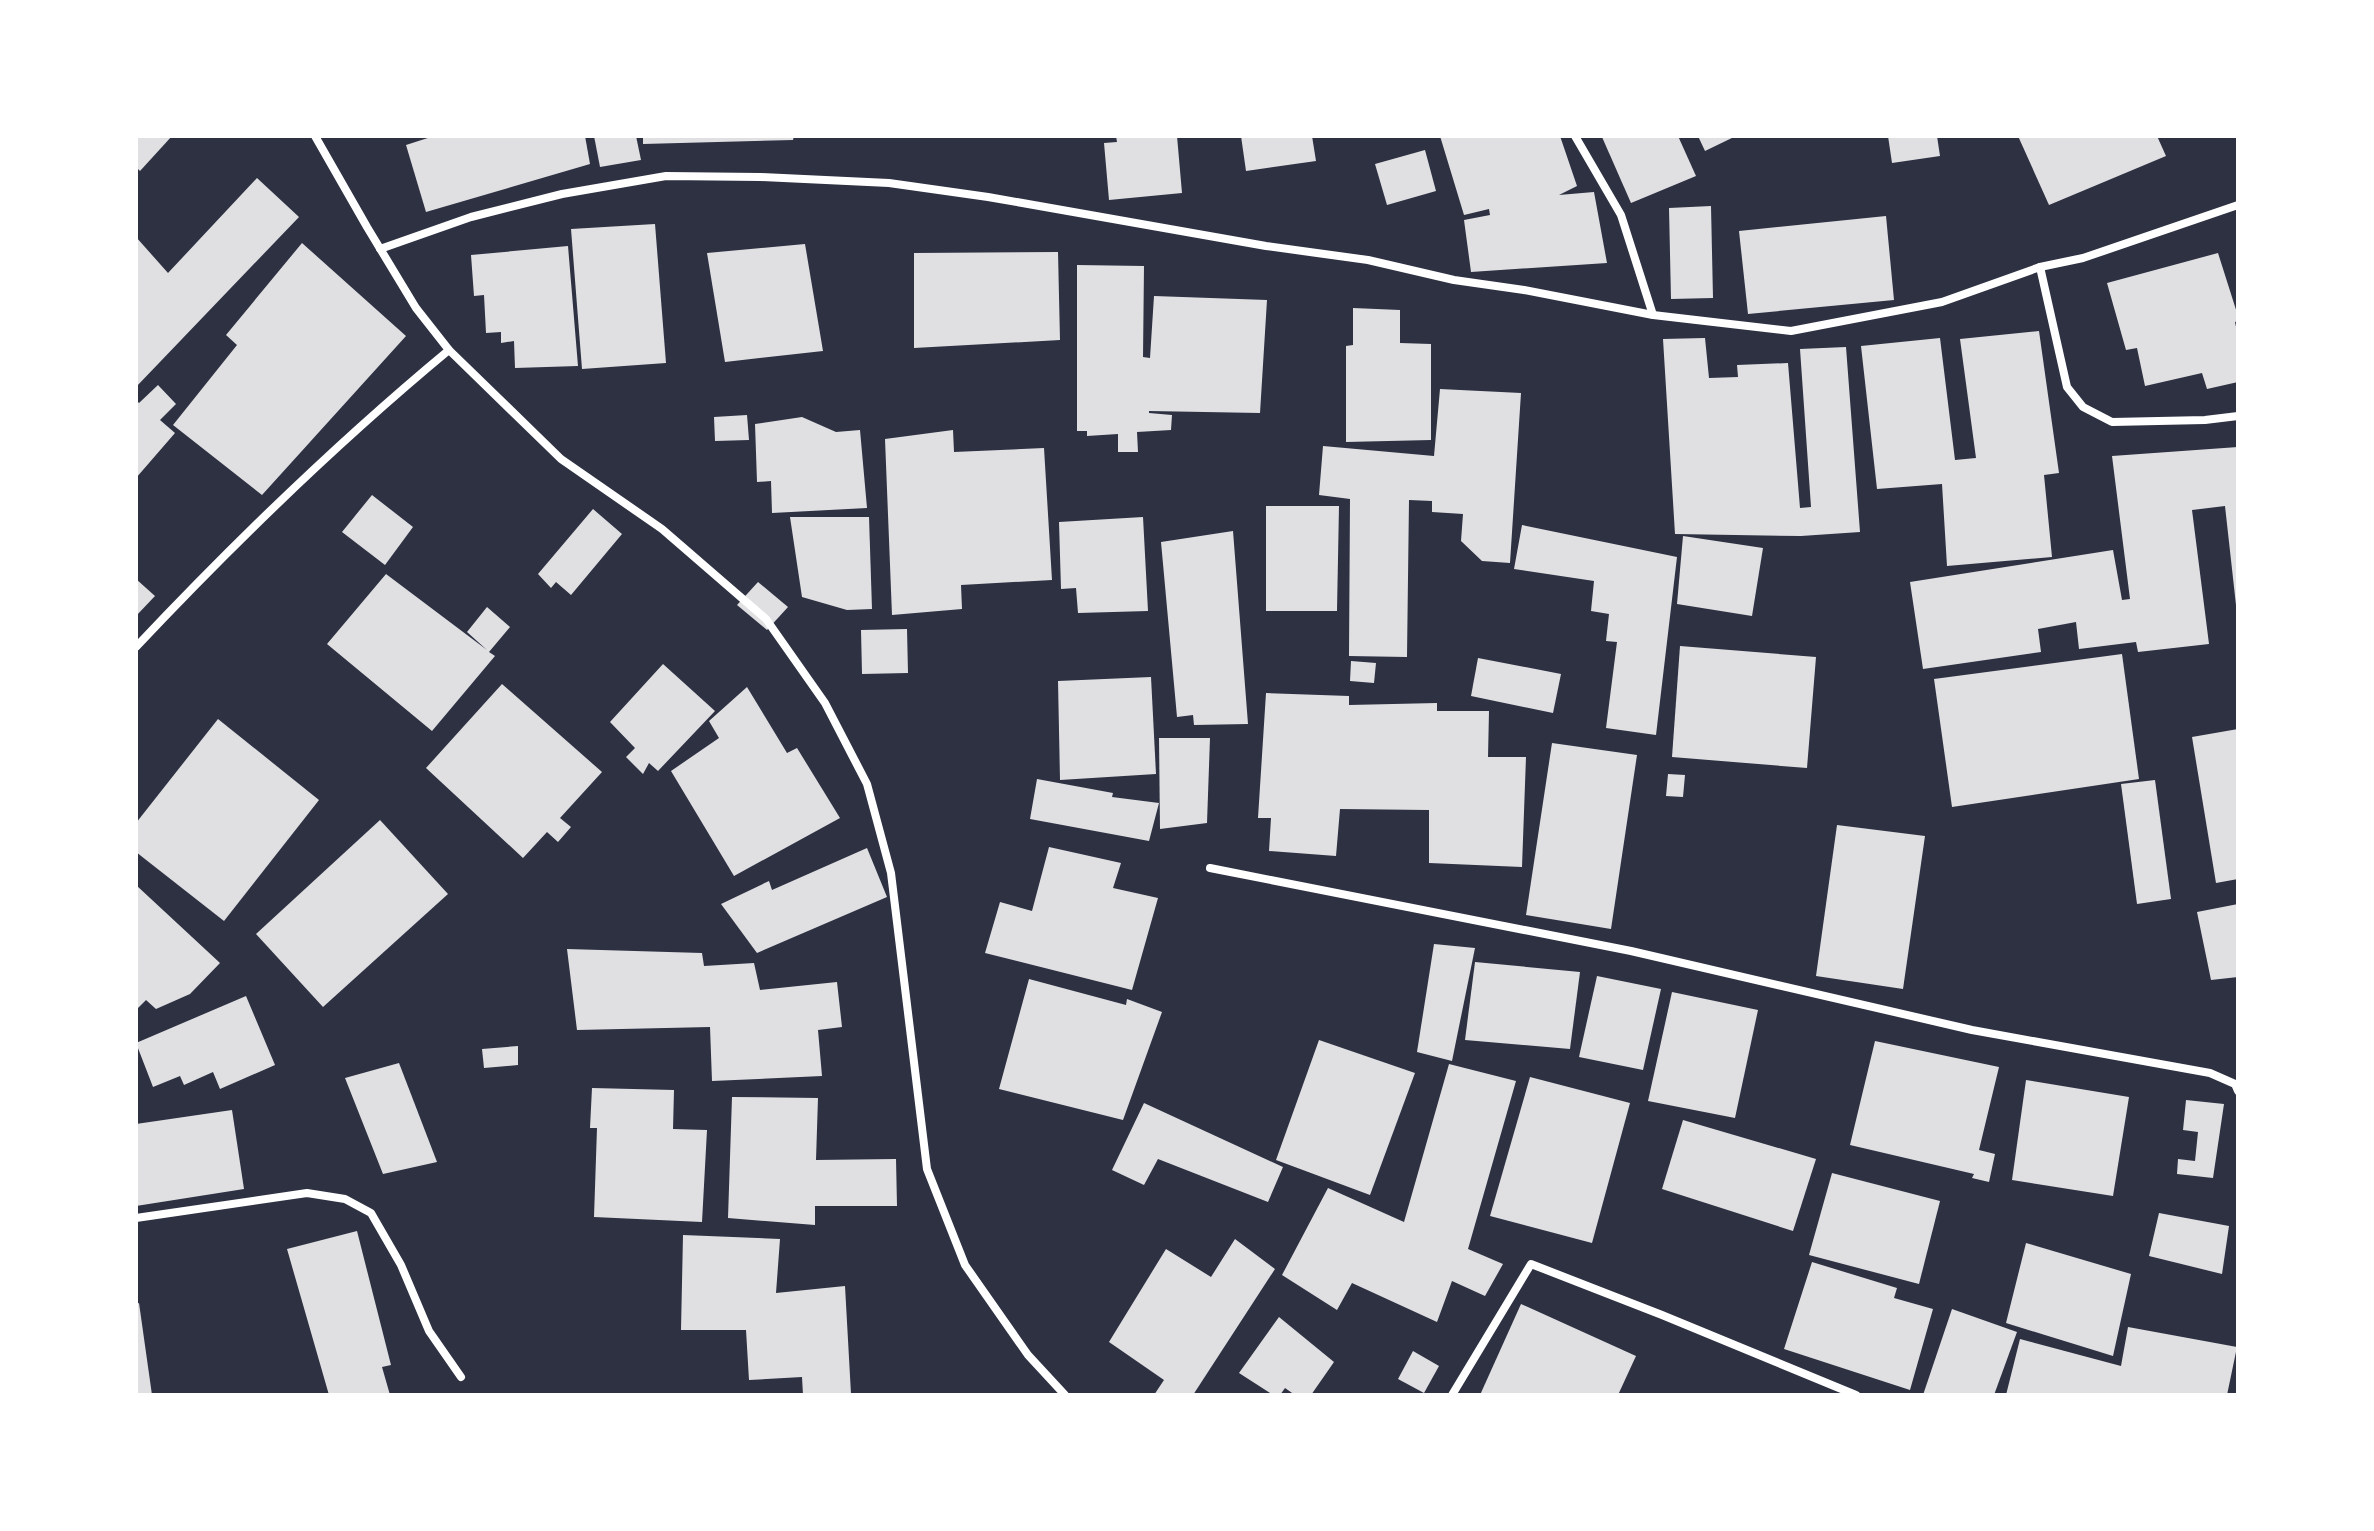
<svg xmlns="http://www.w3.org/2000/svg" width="2374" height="1531" viewBox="0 0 2374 1531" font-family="Helvetica,sans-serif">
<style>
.building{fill:#e0e0e3}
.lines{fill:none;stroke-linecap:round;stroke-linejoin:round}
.minor{stroke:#fff;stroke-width:8}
</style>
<rect width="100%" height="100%" fill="#2d3142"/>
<g class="building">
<path d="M136 136H172L140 171 136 167Z"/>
<path d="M434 136H585L590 164 426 212 406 145Z"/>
<path d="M594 136H636L641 160 600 167Z"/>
<path d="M643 136H794L793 140 643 144Z"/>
<path d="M1116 136H1177L1182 193 1109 200 1104 143 1117 142Z"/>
<path d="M1241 136H1312L1316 161 1246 171Z"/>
<path d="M1440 136H1560L1577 186 1559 195 1594 192 1607 263 1471 272 1464 220 1490 215 1489 209 1464 215Z"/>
<path d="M1604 136H1678L1696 176 1631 203 1602 137Z"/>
<path d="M1698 136H1736L1705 151Z"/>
<path d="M1888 136H1937L1940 156 1892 163Z"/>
<path d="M2018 136H2157L2166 156 2049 205Z"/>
<path d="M1425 150 1436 191 1387 205 1375 164Z"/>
<path d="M257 178 299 217 136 387V237L168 273Z"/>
<path d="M1711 206 1713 298 1671 299 1669 208Z"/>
<path d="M1886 216 1894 300 1748 314 1739 231Z"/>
<path d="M655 224 666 363 582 369 571 229Z"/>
<path d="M302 243 406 336 262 495 173 425 237 345 226 335Z"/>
<path d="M805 244 823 351 725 362 707 253Z"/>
<path d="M568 246 578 366 515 368 514 341 501 343V332L486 333 484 295 474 296 471 255Z"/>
<path d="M1058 252 1060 340 914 348V253Z"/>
<path d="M2218 253 2238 316V321L2235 322 2238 336V382L2207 389 2202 373 2145 386 2137 348 2126 350 2107 283Z"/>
<path d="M1077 265 1144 266 1143 357 1150 358 1154 296 1267 300 1260 413 1149 411V413L1172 415 1171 430 1137 432 1138 452H1118V434L1087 436V431H1077Z"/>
<path d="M1353 308 1400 310V343L1431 344V440L1346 442V346L1353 345Z"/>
<path d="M2039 331 2059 473 2044 475 2052 557 1947 566 1942 484 1877 489 1861 346 1940 338 1955 460 1976 458 1960 339Z"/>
<path d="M1705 338 1709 378 1738 377 1737 365 1788 363 1800 508 1811 507 1800 349 1846 347 1860 532 1801 536 1675 534 1663 339Z"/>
<path d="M158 385 176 404 160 420 175 433 136 478V400L139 403Z"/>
<path d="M1440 389 1521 393 1510 563 1482 561 1461 541 1463 514 1432 512V501L1409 500 1407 657 1349 656 1350 499 1319 495 1323 446 1434 456Z"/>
<path d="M747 415 749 440 715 441 714 417Z"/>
<path d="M802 417 836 432 860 430 867 508 772 513 771 481 757 482 755 424Z"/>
<path d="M953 430 954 452 1044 448 1052 580 961 585 962 609 892 615 885 439Z"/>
<path d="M2238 447V605H2236L2225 506 2192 510 2209 644 2138 652 2136 642 2079 649 2076 622 2038 629 2041 652 1923 669 1910 582 2113 550 2122 600 2130 599 2112 456Z"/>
<path d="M372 495 413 527 385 565 342 532Z"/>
<path d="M1266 506H1339L1337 611H1266Z"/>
<path d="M593 509 622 534 571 595 556 582 551 588 538 574Z"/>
<path d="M790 517H869L872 609 847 610 802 597Z"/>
<path d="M1143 517 1148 611 1078 613 1076 588 1061 589 1059 522Z"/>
<path d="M1522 525 1677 557 1656 735 1606 728 1617 642 1606 641 1609 614 1591 611 1594 581 1514 569Z"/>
<path d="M1233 531 1248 724 1194 725 1193 715 1177 717 1161 542Z"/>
<path d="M1683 536 1763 548 1752 616 1677 604Z"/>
<path d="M386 574 487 650 467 632 487 607 510 627 489 652 495 656 432 731 327 644Z"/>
<path d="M136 579 155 596 136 616Z"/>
<path d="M758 582 788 607 767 630 737 605Z"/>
<path d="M907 629 908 673 862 674 861 630Z"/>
<path d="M1680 646 1816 657 1807 768 1672 757Z"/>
<path d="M2122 654 2139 779 1952 807 1934 679Z"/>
<path d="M1478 658 1561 674 1553 713 1471 696Z"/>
<path d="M1351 661 1376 663 1374 683 1350 681Z"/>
<path d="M663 664 715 711 658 771 649 763 643 774 626 757 635 748 610 722Z"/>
<path d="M1151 677 1156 774 1060 780 1058 681Z"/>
<path d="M502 684 602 772 560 818 571 827 558 842 547 832 523 858 426 768Z"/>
<path d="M747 687 787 753 797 748 840 818 734 876 671 771 719 738 709 721Z"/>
<path d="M1266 693 1349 696V705L1437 703V711H1489L1488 757H1526L1522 867 1429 863V810L1340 809 1336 856 1269 851 1271 818H1258Z"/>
<path d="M218 719 319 800 224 921 136 852V823Z"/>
<path d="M2238 729V879L2216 883 2192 737Z"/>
<path d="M1159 738H1210L1207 823 1160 829Z"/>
<path d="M1552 743 1637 755 1611 929 1526 915Z"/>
<path d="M1668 774 1685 775 1683 797 1666 796Z"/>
<path d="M1037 779 1113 793 1112 797 1159 803 1149 841 1030 819Z"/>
<path d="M2155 780 2171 899 2137 904 2121 784Z"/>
<path d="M380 820 448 894 323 1007 256 934Z"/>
<path d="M1837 825 1925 836 1903 989 1816 976Z"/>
<path d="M1049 847 1121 863 1113 888 1158 898 1132 990 985 953 1000 902 1032 911Z"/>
<path d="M867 848 887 897 757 953 721 904 769 881 772 890Z"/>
<path d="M136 885 220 963 190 994 156 1009 146 1000 136 1010Z"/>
<path d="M2238 904V977L2211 980 2197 912Z"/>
<path d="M1434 944 1475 948 1452 1061 1417 1052Z"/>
<path d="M567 949 702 953 704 966 754 963 760 990 837 982 842 1027 818 1030 822 1076 712 1081 710 1027 577 1030Z"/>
<path d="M1475 962 1580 972 1570 1049 1465 1040Z"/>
<path d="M1597 976 1661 989 1643 1070 1579 1057Z"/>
<path d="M1029 979 1126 1005 1127 999 1162 1012 1123 1120 999 1089Z"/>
<path d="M1672 992 1758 1010 1735 1118 1648 1101Z"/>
<path d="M246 996 275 1065 220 1089 213 1072 184 1085 180 1076 153 1087 136 1043Z"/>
<path d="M1319 1040 1415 1073 1370 1195 1276 1160Z"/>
<path d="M1875 1041 1999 1067 1979 1150 1995 1154 1989 1182 1972 1178 1974 1174 1850 1145Z"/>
<path d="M518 1046V1065L484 1068 482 1049Z"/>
<path d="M399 1063 437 1162 383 1174 345 1078Z"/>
<path d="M1449 1064 1516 1081 1468 1249 1503 1264 1485 1296 1452 1281 1437 1322 1352 1283 1337 1310 1282 1275 1328 1188 1404 1222Z"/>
<path d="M1530 1077 1630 1103 1592 1243 1490 1216Z"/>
<path d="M2026 1080 2129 1097 2113 1196 2012 1180Z"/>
<path d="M592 1088 674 1090 673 1129 707 1130 702 1222 594 1217 597 1128H590Z"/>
<path d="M732 1097 818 1098 816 1160 896 1159 897 1206H815V1225L728 1218Z"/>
<path d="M2186 1100 2224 1104 2213 1178 2177 1174 2178 1159 2195 1161 2198 1132 2183 1130Z"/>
<path d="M1144 1103 1283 1167 1268 1202 1158 1159 1144 1185 1112 1170Z"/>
<path d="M232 1110 244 1189 136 1206V1124Z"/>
<path d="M1683 1120 1816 1159 1793 1231 1662 1189Z"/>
<path d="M1832 1173 1940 1201 1919 1284 1809 1255Z"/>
<path d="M2159 1213 2229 1226 2222 1274 2149 1256Z"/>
<path d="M357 1231 391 1365 382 1367 390 1395H329L287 1249Z"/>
<path d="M683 1235 780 1239 776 1293 845 1286 851 1394 803 1395 802 1377 749 1380 746 1330H681Z"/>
<path d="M1235 1239 1275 1269 1193 1395H1154L1164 1380 1109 1342 1166 1249 1211 1277Z"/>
<path d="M2026 1243 2131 1274 2113 1356 2006 1323Z"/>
<path d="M1812 1262 1897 1288 1894 1298 1933 1309 1910 1390 1784 1349Z"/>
<path d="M139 1303 152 1395H136V1304Z"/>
<path d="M1521 1304 1636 1356 1618 1395H1480Z"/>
<path d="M1952 1309 2017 1332 1994 1395H1923Z"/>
<path d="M1279 1317 1334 1362 1311 1395H1295L1285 1388 1280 1395H1273L1239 1373Z"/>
<path d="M2128 1327 2237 1347 2227 1395H2006L2020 1339 2121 1366Z"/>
<path d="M1413 1351 1439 1366 1424 1393 1398 1379Z"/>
</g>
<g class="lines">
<g class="minor">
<path d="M315 136 367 227 416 308 449 350 561 459 662 529 766 619 825 703 867 784 891 873 927 1169 965 1265 1028 1355 1065 1395"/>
<path d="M1575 136 1621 215 1653 315"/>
<path d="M380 249 471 217 562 194 666 176 761 177 889 183 988 197 1266 246 1368 260 1454 280 1524 290 1653 315 1791 331 1942 302 2040 267 2083 258 2238 205"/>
<path d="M2040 267 2067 387 2083 407 2112 422 2205 420 2238 416"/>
<path d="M136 647C235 542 338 442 449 350"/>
<path d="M1210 868 1631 951 1972 1030 2210 1073 2235 1084 2238 1091"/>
<path d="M136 1218 307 1193 345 1199 371 1213 401 1265 429 1331 461 1377"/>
<path d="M1452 1395 1531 1264 1662 1315 1856 1395"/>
</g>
</g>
<rect width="2374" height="1531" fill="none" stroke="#ffffff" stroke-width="276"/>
</svg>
